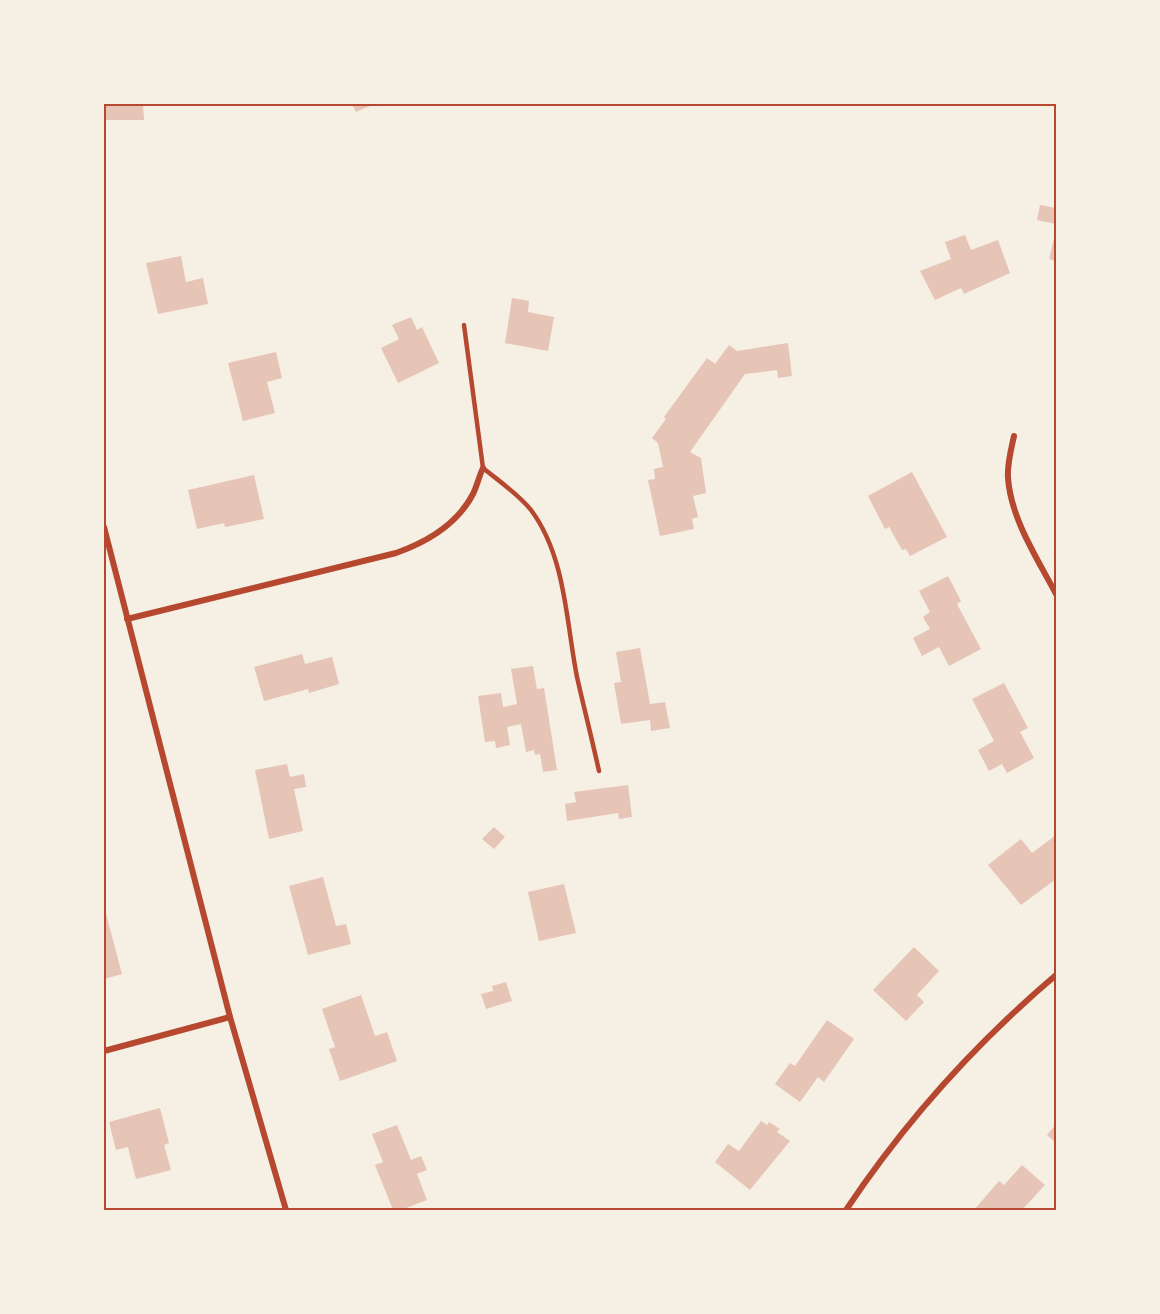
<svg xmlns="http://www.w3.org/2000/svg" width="1160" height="1314" viewBox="0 0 1160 1314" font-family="'PT Sans',sans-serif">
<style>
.building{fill:#e6c5b7}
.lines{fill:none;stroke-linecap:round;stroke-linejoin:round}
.service{stroke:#b5482f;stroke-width:4.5}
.minor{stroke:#b5482f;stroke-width:6}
.neatline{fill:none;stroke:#b5482f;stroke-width:2}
</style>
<rect width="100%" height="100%" fill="#f6efe4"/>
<g class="building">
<path d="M104 104H143L144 120H104Z"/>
<path d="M352 104H375L356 112Z"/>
<path d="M1040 205 1056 208V224L1037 220Z"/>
<path d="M1056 230V261L1049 259Z"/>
<path d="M965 235 971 250 998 240 1010 273 964 294 961 288 935 300 920 271 951 259 945 242Z"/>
<path d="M181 256 186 282 203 278 208 304 158 314 146 263Z"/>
<path d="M512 298 529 301 528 312 554 317 548 351 505 343Z"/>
<path d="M411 317 417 330 422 327 439 363 398 383 381 348 399 339 392 325Z"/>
<path d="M788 343 792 376 778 378 777 370 745 374 690 452 701 458 706 493 693 496 698 517 692 519 694 529 660 536 648 480 655 479 654 469 663 467 658 443 652 438 666 419 664 417 707 358 715 364 729 345 737 351Z"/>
<path d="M276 352 282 378 267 382 275 413 243 421 228 363Z"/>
<path d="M912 472 947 537 910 556 906 549 902 550 889 527 885 529 868 496Z"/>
<path d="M254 475 264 519 225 527 224 523 197 529 188 490Z"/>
<path d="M948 576 961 601 957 604 981 649 949 666 939 647 922 656 913 638 930 629 923 617 930 612 919 591Z"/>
<path d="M640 648 650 704 665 702 670 728 651 731 650 720 621 724 614 683 621 682 616 652Z"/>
<path d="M302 654 305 664 332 657 339 684 309 693 308 689 264 701 254 667Z"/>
<path d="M533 666 537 689 544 688 557 770 543 772 540 754 535 755 534 750 526 752 521 724 507 727 510 745 496 748 495 741 485 742 478 696 501 693 503 707 517 704 511 669Z"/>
<path d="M1004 683 1028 728 1020 732 1034 758 1007 773 1002 764 989 771 978 750 994 741 972 699Z"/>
<path d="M287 764 290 777 304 774 306 787 294 789 303 831 269 839 255 770Z"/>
<path d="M628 785 632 817 619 819 618 813 567 821 565 804 576 802 574 792Z"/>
<path d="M494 827 505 837 494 849 482 839Z"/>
<path d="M1056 835V873L1053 875 1056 879 1021 905 988 865 1021 839 1032 853Z"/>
<path d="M323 877 336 926 346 924 351 944 308 955 289 886Z"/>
<path d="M564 884 576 933 539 941 528 892Z"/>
<path d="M106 914 122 974 104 979V915Z"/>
<path d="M914 947 939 971 917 995 924 1002 906 1021 873 990Z"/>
<path d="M506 982 512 1001 486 1009 481 994 493 991 492 986Z"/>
<path d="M361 995 375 1036 387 1032 397 1061 340 1081 329 1049 335 1047 322 1009Z"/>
<path d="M827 1020 854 1039 824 1082 818 1077 800 1102 775 1084 790 1063 795 1066Z"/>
<path d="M160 1108 169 1143 164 1145 171 1170 136 1179 128 1147 116 1150 109 1122Z"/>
<path d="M761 1121 767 1125 769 1122 780 1129 777 1132 790 1141 750 1190 715 1162 728 1144 739 1151Z"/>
<path d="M1056 1124V1143L1047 1135Z"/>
<path d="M397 1125 411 1160 421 1156 427 1170 417 1174 427 1200 401 1210H393L375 1165 383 1162 372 1134Z"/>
<path d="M1022 1165 1045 1185 1022 1210H974L999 1181 1004 1185Z"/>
</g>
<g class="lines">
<path class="service" d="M464 325 483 468C499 481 518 494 531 510 566 557 566 622 577 677 584 708 592 739 599 771"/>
<g class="minor">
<path d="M1014 436C1011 450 1007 464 1008 478 1011 519 1037 558 1056 594"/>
<path d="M104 527 230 1017 286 1210"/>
<path d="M127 619 396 553C427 542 457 525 473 494 477 486 479 476 483 468"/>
<path d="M104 1051 230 1017"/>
<path d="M846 1210C904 1123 976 1043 1056 975"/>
</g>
</g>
<rect width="1160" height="1314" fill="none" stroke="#f6efe4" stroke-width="210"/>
<rect x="105" y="105" width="950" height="1104" class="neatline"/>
</svg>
